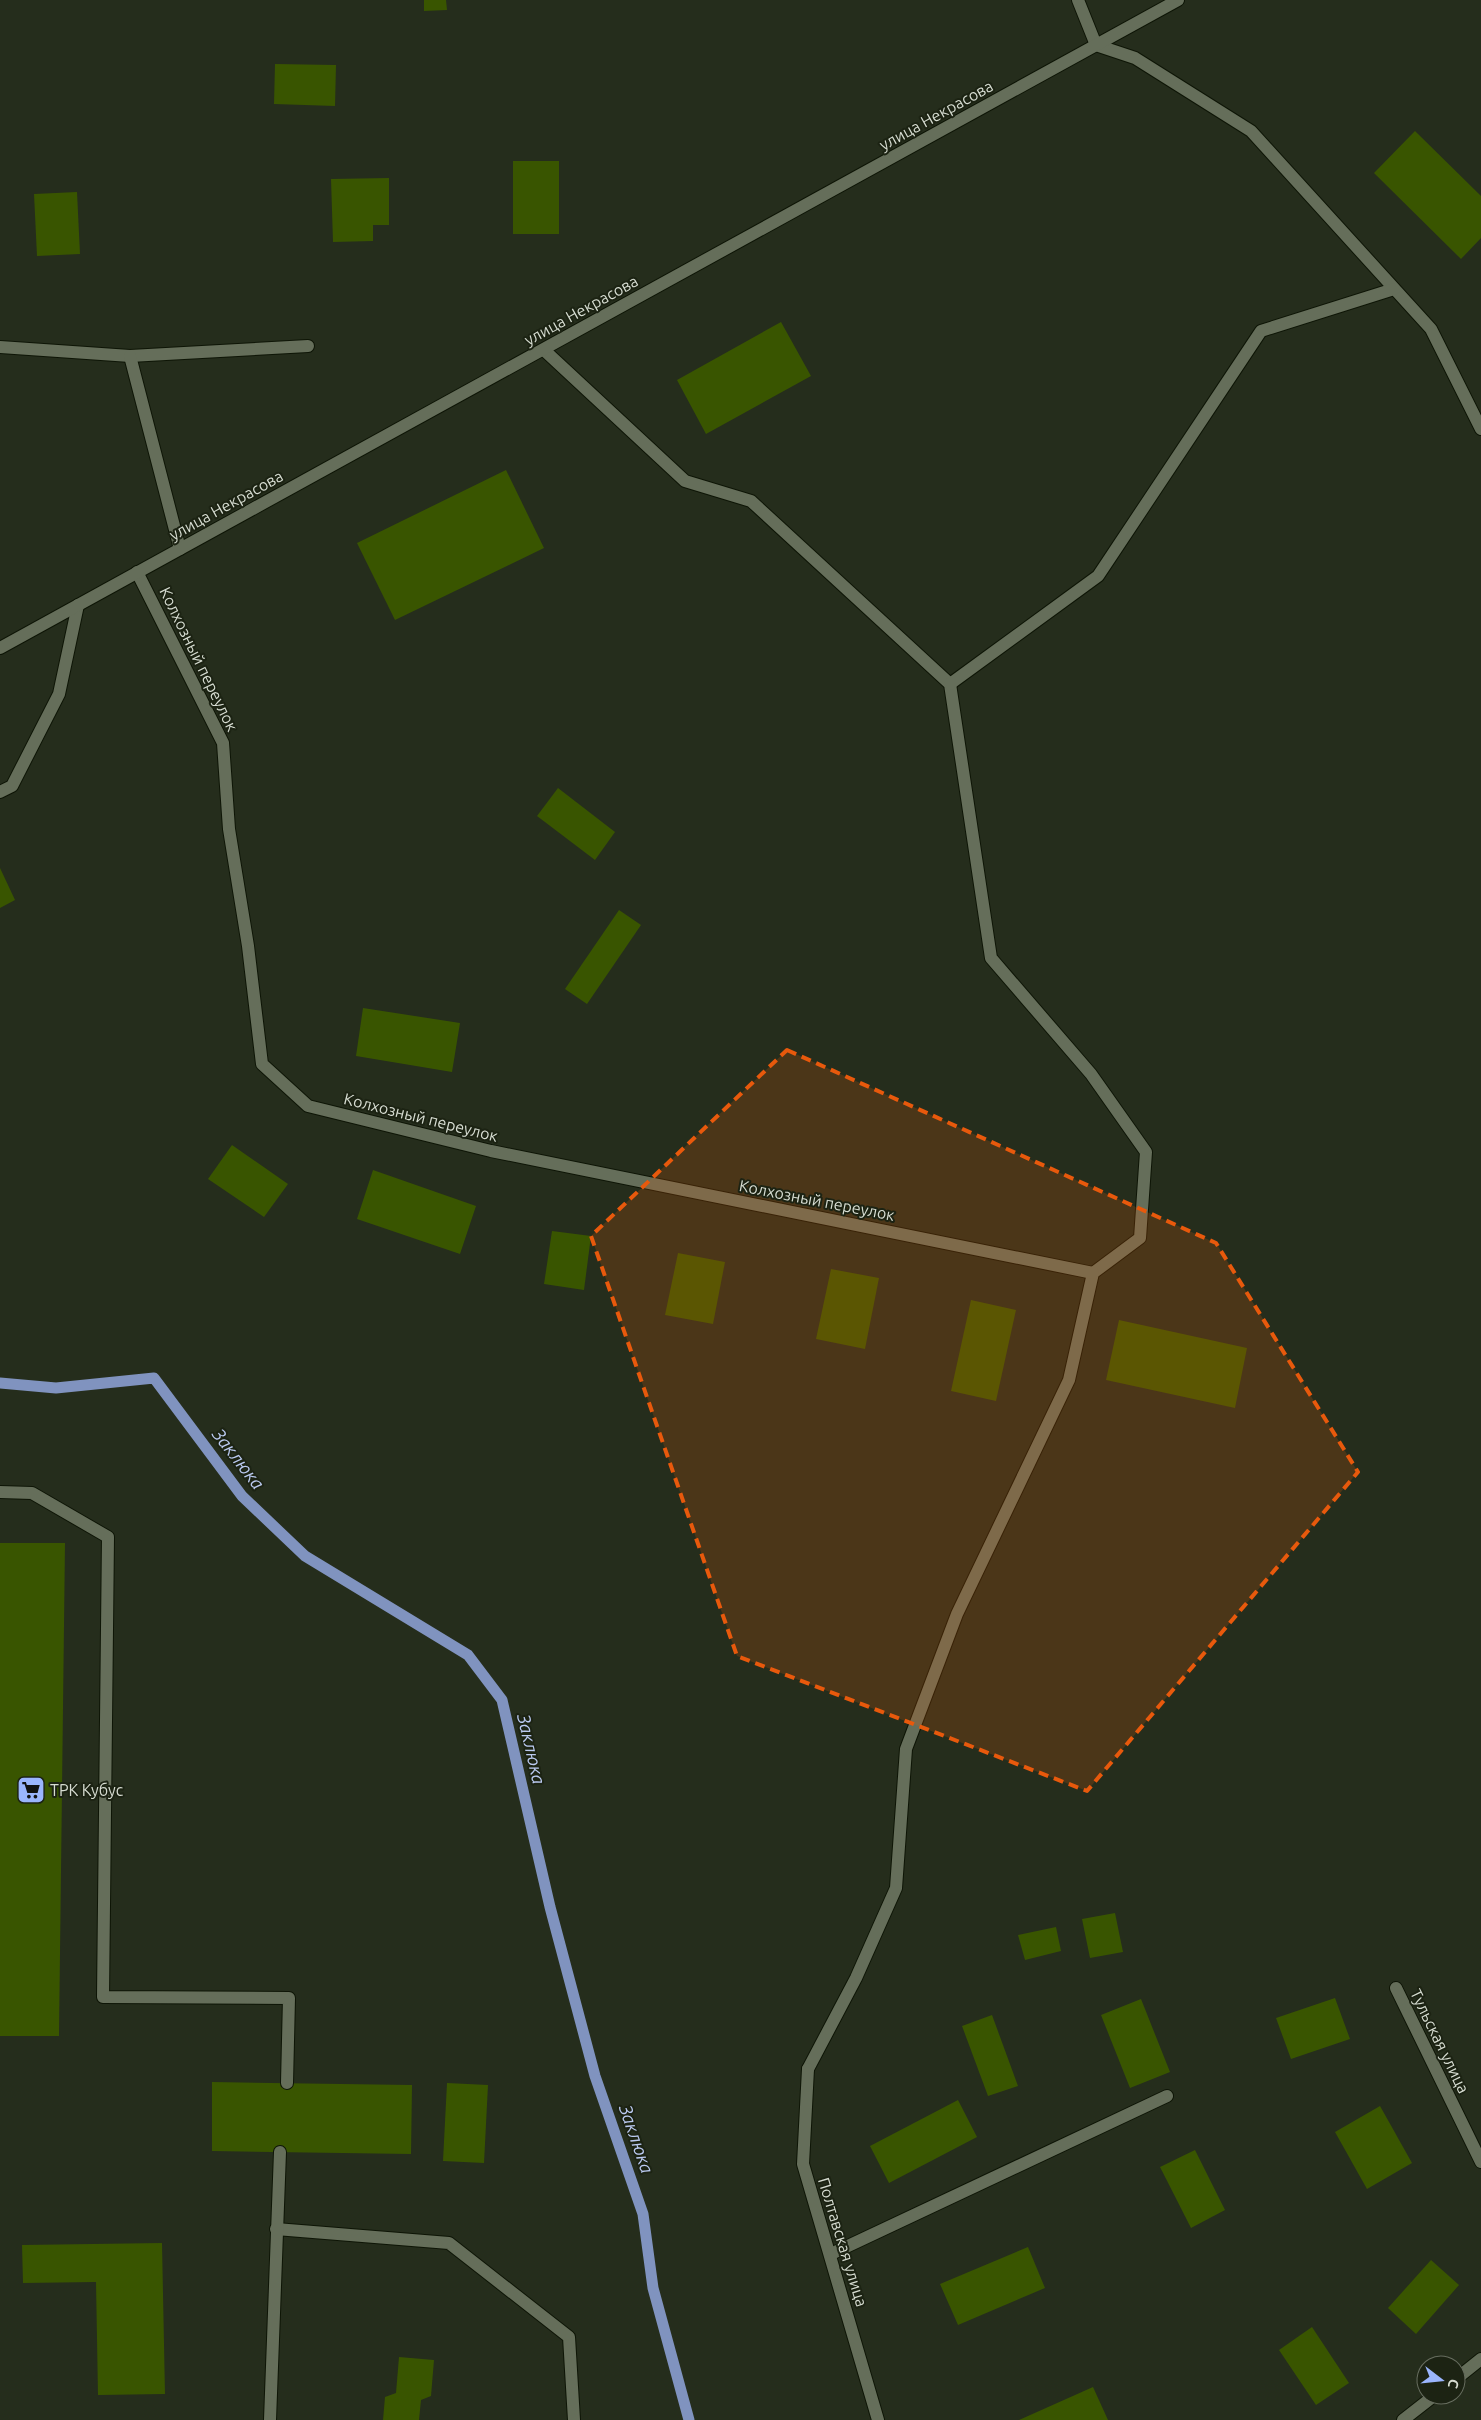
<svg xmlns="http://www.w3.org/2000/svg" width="1481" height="2420" viewBox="0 0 1481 2420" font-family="Ubuntu,sans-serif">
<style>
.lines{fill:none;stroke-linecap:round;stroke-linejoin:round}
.stream{stroke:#8093bf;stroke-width:11}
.building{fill:#395500}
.service-casing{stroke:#0e1506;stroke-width:14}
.minor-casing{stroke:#0e1506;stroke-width:14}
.secondary-casing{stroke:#0e1506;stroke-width:14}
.service{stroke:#656e5a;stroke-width:12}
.minor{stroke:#656e5a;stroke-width:12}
.secondary{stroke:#656e5a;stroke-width:12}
.marked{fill:#e8590c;fill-opacity:0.2;stroke:#e8590c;stroke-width:4;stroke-dasharray:10 6;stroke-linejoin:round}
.labels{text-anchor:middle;stroke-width:4;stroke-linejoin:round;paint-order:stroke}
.street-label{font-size:16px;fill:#d7ddd2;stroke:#1c2313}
.poi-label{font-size:16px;fill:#d7ddd2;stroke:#1c2313;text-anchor:start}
.water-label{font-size:18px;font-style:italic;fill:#bbcaf0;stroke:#1c2313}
</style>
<rect width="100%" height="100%" fill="#252d1c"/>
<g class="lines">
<path class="stream" d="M0 1383 56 1388 154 1378 242 1496 305 1556 468 1655 502 1700 550 1907 595 2076 643 2214 653 2288 689 2420"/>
</g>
<g class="building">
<path d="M424 0H446L447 10 424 11Z"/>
<path d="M275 64 336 65 335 106 274 104Z"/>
<path d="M1415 131 1481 196V238L1461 259 1374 173Z"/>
<rect x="513" y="161" width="46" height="73"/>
<path d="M389 178V225H373V241L333 242 331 179Z"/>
<path d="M77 192 80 254 37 256 34 194Z"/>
<path d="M781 322 811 376 706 434 677 380Z"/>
<path d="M506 470 544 548 395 620 357 543Z"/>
<path d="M558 788 615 832 595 860 537 816Z"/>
<path d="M0 868 15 900 0 908Z"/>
<path d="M619 910 641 925 587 1004 565 989Z"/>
<path d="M363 1008 460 1023 452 1072 356 1056Z"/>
<path d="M232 1145 288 1184 264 1217 208 1179Z"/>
<path d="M373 1170 476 1206 460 1254 357 1219Z"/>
<path d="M552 1231 591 1236 584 1290 544 1284Z"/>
<path d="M678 1253 725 1262 713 1324 665 1315Z"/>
<path d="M831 1269 879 1278 865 1349 816 1339Z"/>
<path d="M971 1300 1016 1310 996 1401 951 1391Z"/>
<path d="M1119 1320 1247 1348 1235 1408 1106 1380Z"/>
<path d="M0 1543H65L59 2036H0Z"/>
<path d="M1115 1913 1123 1952 1090 1958 1082 1919Z"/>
<path d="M1056 1927 1061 1951 1025 1960 1018 1935Z"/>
<path d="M1335 1998 1350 2039 1291 2059 1276 2018Z"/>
<path d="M1141 1999 1170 2072 1130 2088 1101 2015Z"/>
<path d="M992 2015 1018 2086 988 2096 962 2026Z"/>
<path d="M212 2082 412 2085 411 2154 212 2151Z"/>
<path d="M447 2083 488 2085 484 2163 443 2161Z"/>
<path d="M958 2100 977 2137 889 2183 870 2146Z"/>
<path d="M1380 2106 1412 2163 1367 2189 1335 2132Z"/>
<path d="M1195 2150 1225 2210 1191 2228 1160 2167Z"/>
<path d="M162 2243 165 2394 98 2395 96 2282 23 2283 22 2245Z"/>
<path d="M1028 2247 1045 2288 958 2325 940 2284Z"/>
<path d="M1431 2260 1459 2285 1416 2334 1388 2308Z"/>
<path d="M1312 2327 1349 2383 1316 2405 1279 2350Z"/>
<path d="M399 2357 434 2360 431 2396 421 2400 419 2420H383L385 2397 396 2393Z"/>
<path d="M1093 2387 1108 2420H1019Z"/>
</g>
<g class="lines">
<defs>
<g id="service">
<path d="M1096 45 1135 58 1251 131 1431 329 1481 429"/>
<path d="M0 347 130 356 308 346"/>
<path d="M544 350 685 481 751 501 950 684 991 958 1091 1074 1146 1152 1140 1238 1093 1273 1069 1380 957 1614 906 1749 896 1888 856 1978 808 2069"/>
<path d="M130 356 180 549"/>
<path d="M950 684 1098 576 1261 331 1394 289"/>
<path d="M0 792 12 786 59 694 78 605"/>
<path d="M0 1492 32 1493 108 1537 103 1997 289 1998 287 2083"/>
<path d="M276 2229 449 2243 569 2337 574 2420"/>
<path d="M831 2254 1167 2096"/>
<path d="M270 2420 280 2152"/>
</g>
<g id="minor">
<path d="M1078 0 1096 45"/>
<path d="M137 572 223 743 229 829 248 946 262 1064 308 1106 491 1151 1093 1273"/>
<path d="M1396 1988 1481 2162"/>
<path d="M808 2069 803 2164 878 2420"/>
<path d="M1456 2379 1481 2359"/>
<path d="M1403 2420 1435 2395"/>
</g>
<path id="secondary" d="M0 648 1178 0"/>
</defs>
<use href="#service" class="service-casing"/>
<use href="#minor" class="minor-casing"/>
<use href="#secondary" class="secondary-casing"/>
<use href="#service" class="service"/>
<use href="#minor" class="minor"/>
<use href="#secondary" class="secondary"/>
</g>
<path class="marked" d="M787 1050 1216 1243 1358 1472 1087 1791 737 1656 591 1236Z"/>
<defs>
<symbol id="supermarket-square" viewBox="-11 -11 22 22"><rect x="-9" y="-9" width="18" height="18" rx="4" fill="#9ab5fd" stroke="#1c2313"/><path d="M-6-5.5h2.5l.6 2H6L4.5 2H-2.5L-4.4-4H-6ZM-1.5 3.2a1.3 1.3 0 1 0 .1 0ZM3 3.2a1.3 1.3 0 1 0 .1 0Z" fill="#111"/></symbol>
</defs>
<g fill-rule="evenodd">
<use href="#supermarket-square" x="15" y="1774" width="32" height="32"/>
</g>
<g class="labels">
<g class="street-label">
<text transform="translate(936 115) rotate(-29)" y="6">улица Некрасова</text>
<text transform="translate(581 310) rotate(-29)" y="6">улица Некрасова</text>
<text transform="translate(226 505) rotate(-29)" y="6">улица Некрасова</text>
<text transform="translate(199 659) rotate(64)" y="6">Колхозный переулок</text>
<text transform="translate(421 1117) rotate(14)" y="6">Колхозный переулок</text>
<text transform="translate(817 1200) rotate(11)" y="6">Колхозный переулок</text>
<text transform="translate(1440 2041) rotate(64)" y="6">Тульская улица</text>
<text transform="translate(843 2242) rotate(73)" y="6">Полтавская улица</text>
</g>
<g class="poi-label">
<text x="50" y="1796">ТРК Кубус</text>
</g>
<g class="water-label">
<text transform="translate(238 1459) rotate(52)" y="6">Заклюка</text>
<text transform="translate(531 1749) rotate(77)" y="6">Заклюка</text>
<text transform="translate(636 2139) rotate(71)" y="6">Заклюка</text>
</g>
</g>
<g transform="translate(1441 2380) rotate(106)"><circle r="24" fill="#1c2313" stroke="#676d5f"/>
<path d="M0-4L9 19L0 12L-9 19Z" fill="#9ab5fd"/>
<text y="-8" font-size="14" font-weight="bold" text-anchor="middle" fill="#d7ddd2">С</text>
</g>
</svg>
